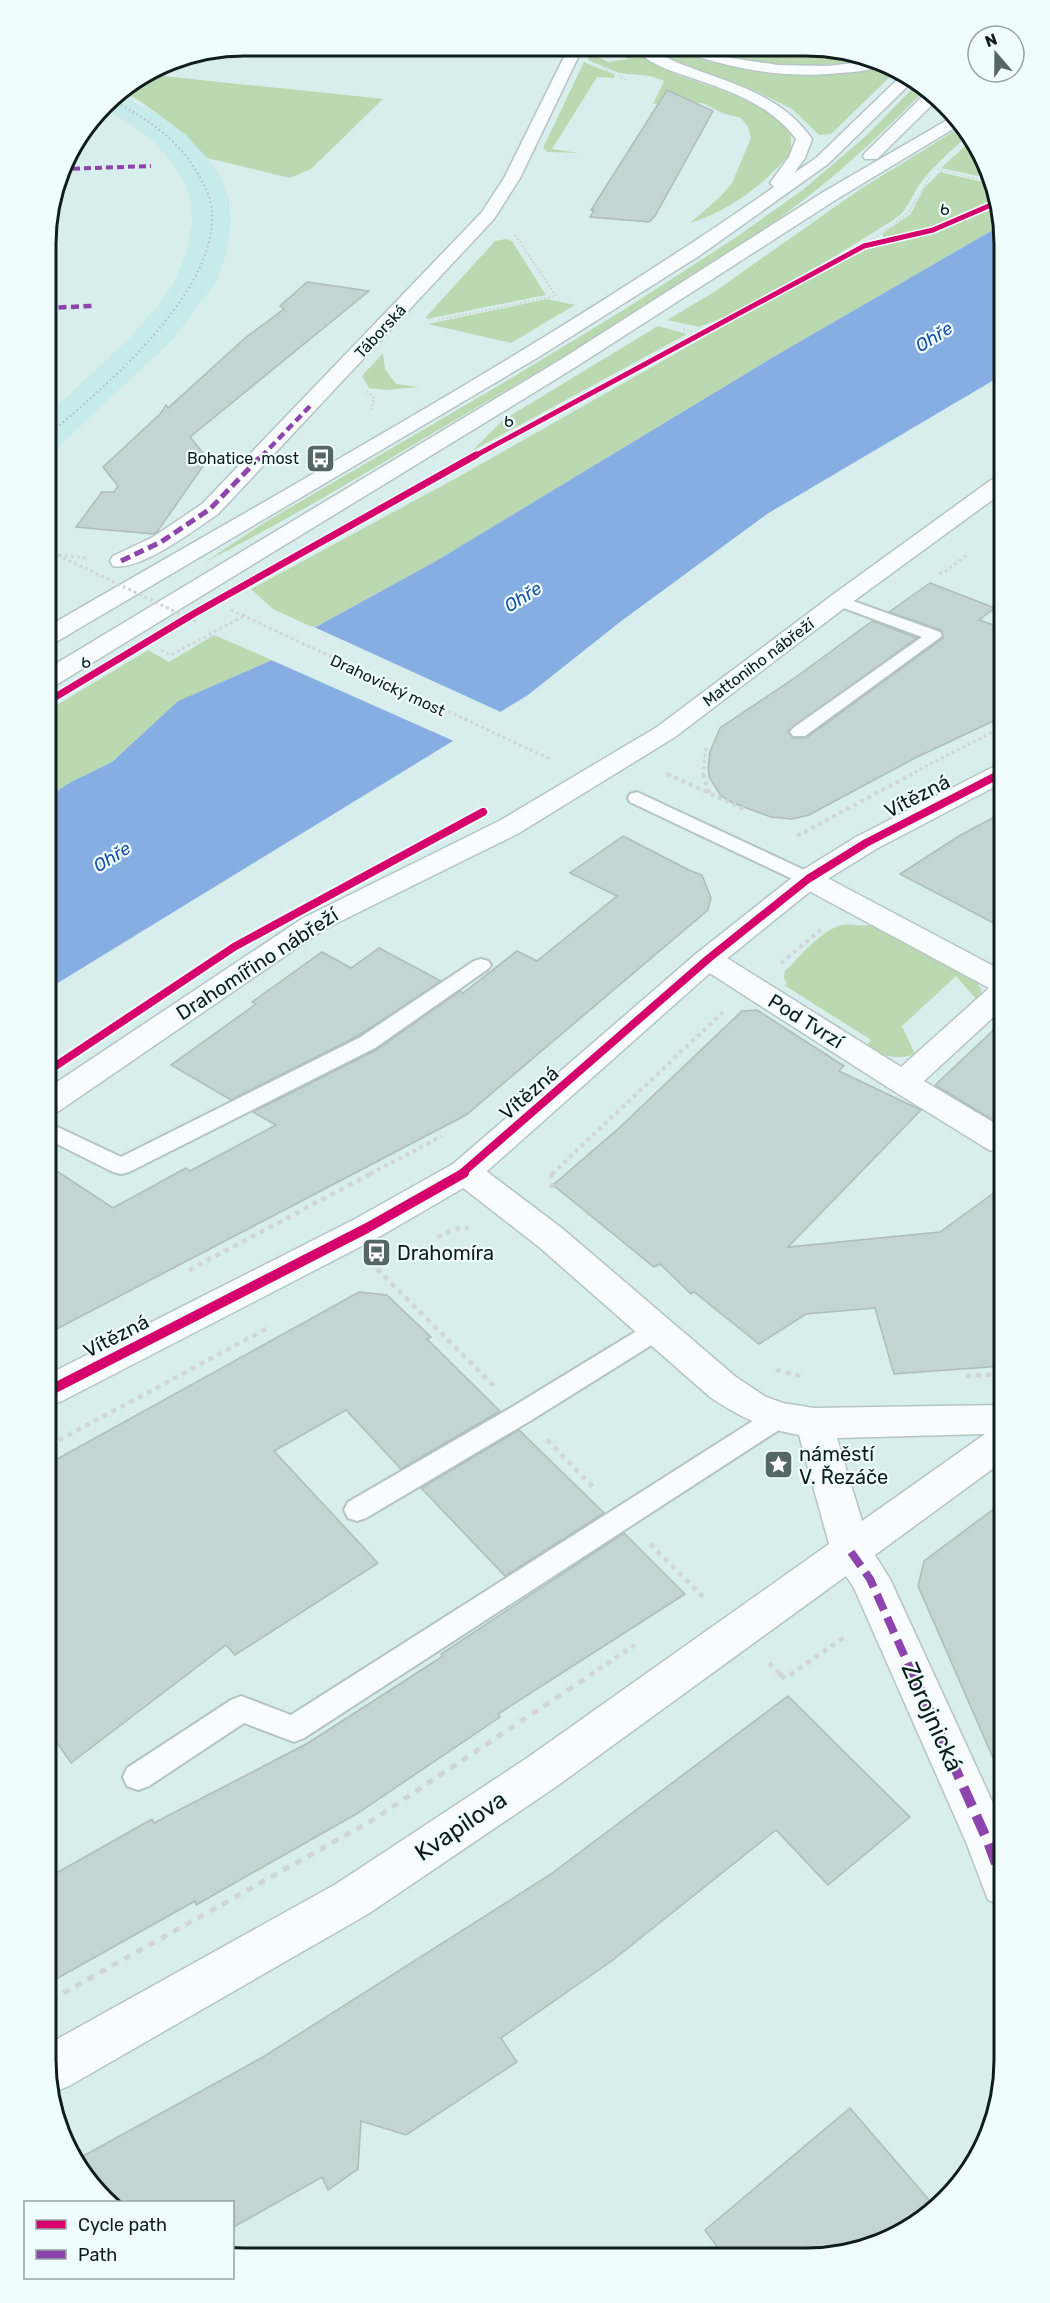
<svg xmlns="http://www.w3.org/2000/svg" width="1050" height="2303" viewBox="0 0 1050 2303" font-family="Rubik,sans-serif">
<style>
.built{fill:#c7ebea}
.green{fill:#bbd9b0}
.water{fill:#86aee2}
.pier{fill:#d8eeed}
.building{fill:#c4d4d0;stroke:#adbdb9;stroke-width:1.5}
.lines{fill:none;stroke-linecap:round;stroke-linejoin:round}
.lane-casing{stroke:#b4c4c4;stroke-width:4}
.street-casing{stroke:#b4c4c4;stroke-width:3}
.secondary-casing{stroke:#b4c4c4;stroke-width:3}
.highway-casing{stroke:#b4c4c4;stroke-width:3}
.path-far5{stroke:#d0d6d6;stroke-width:1.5;stroke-dasharray:2 2;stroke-linecap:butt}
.path-far4{stroke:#d0d6d6;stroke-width:2;stroke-dasharray:2 2;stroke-linecap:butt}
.path-far3{stroke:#d0d6d6;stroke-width:3;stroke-dasharray:3 3;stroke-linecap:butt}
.path-far2{stroke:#d0d6d6;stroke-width:4;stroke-dasharray:4 4;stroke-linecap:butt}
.path-far1{stroke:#d0d6d6;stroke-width:4.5;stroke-dasharray:5 5;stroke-linecap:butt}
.path{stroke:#d0d6d6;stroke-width:5;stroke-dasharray:7 7;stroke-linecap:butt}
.lane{fill:#f9fcfc;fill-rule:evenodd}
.street{fill:#f9fcfc;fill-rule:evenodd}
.secondary{fill:#f9fcfc;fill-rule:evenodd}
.highway{fill:#f9fcfc;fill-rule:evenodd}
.rail{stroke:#b6bcbc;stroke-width:2;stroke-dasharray:1.5 3;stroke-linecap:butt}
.path-bridge{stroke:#d0d6d6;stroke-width:3;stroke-dasharray:3 3;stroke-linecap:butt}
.quiet-far4{stroke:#8e44ad;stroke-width:4;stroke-dasharray:7 4;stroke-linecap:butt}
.quiet-far3{stroke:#8e44ad;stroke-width:4.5;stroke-dasharray:8 4.5;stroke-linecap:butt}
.quiet-far2{stroke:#8e44ad;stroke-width:5;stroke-dasharray:10 5;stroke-linecap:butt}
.quiet-far1{stroke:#8e44ad;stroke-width:8;stroke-dasharray:17 8;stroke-linecap:butt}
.quiet{stroke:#8e44ad;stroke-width:10;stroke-dasharray:21 10;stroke-linecap:butt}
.cycleway-far4-casing{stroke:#effefd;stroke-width:5}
.cycleway-far3-casing{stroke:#effefd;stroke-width:8}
.cycleway-far2-casing{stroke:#effefd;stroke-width:10}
.cycleway-far1-casing{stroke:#effefd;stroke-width:12}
.cycleway-casing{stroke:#effefd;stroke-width:14}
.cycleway-far4{stroke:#d6006c;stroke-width:4}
.cycleway-far3{stroke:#d6006c;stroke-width:5}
.cycleway-far2{stroke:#d6006c;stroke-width:7}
.cycleway-far1{stroke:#d6006c;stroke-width:8}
.cycleway{stroke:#d6006c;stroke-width:10}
.labels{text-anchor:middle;stroke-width:4.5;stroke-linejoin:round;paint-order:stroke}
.far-street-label{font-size:16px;fill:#0f1d1d;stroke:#effefd}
.far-poi-label{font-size:16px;fill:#0f1d1d;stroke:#effefd;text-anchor:end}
.far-water-label{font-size:18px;font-style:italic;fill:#164ea8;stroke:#effefd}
.street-label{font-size:20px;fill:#0f1d1d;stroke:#effefd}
.poi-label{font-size:20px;fill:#0f1d1d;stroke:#effefd;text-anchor:start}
.near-street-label{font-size:24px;fill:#0f1d1d;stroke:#effefd}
.rim{fill:none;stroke:#0f1d1d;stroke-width:3}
</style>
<rect width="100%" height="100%" fill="#d8eeed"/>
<path class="built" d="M116 92 157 114 185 134 206 155 221 177 229 200 231 223 226 254 215 284 171 341 46 458V416L131 337 156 308 174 283 186 254 192 224 191 203 184 181 170 160 151 139 103 106Z"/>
<g class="green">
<path d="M607 47C614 47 624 46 631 48 639 51 645 60 653 64 699 88 759 92 791 136V153C765 184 728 212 690 223L721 196 732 183 751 138 748 127 741 118 722 113 703 103 674 102 653 104 664 81 651 76 619 73 588 60 589 52 608 62 628 59Z"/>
<path d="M654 48C672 48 685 55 702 60 729 67 757 72 784 73 802 74 821 74 840 73 857 72 878 65 894 73L831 134 819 135 792 109 758 92 670 58Z"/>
<path d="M700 48 845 49 868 60C815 67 750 71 700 48Z"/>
<path d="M584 62 615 75 614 78 597 77 552 149 579 153 548 152 543 148Z"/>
<path d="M145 74C225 83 304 90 383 99L311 169 290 178 207 158 185 134 137 99 119 90Z"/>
<path d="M917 84 926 89C888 127 849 165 806 198 702 278 582 346 469 412 382 463 296 516 205 562L262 524 510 379 630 306 735 238 804 189 866 136Z"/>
<path d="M964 125 971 133C954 148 937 162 923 180 912 194 909 209 895 219L832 258 735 313 699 327 667 320 714 292 859 190Z"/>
<path d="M974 138 993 179 941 168Z"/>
<path d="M940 172 995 185 998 197C962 214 924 236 883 237V233L910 215 924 188Z"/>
<path d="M998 205V227L775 356 436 561 314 628 273 609 251 589 460 476 745 314 869 248 933 234Z"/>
<path d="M506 239 512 241 546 295 427 319 426 317 495 241Z"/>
<path d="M547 299 575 305 511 343 428 324Z"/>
<path d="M658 326 687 334 472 451 503 420Z"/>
<path d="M383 353 385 369 396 384 419 387 386 390 369 388 362 376Z"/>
<path d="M214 635 272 660 178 701 112 762 71 782 47 797V711L148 650 169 662Z"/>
<path d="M873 923 976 980 982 991 976 999 956 976 902 1026 915 1054C896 1061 883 1056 866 1046L871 1040 784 985 787 984 784 978 785 971C800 957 817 935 836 927 848 921 864 929 873 923Z"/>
</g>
<path class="water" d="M998 227 999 377 767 514 620 622 528 695 48 989 47 797 71 782 112 762 178 701 272 660 314 628 436 561 775 356Z"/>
<path class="pier" d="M312 626 503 713 456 742 269 659Z"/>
<g class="building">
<path d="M667 90 713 111 655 216 649 222 590 217 594 210H591Z"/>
<path d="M307 282 369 291 190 437 208 459 157 532 153 534 76 527 102 492H114L118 486 103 467 160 414 166 405 168 408 245 338 284 309 280 306Z"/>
<path d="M930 583 995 608 979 620 1000 627V718L915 758 809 815 792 819 771 817 733 803 721 796 709 777 708 768 710 752 720 728 796 677 871 622H875L917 638 788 731 793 738H806L943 638 941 630 889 612Z"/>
<path d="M1000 814 1001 927 900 874 959 836Z"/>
<path d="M623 836 689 870 702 875 711 898 708 910 466 1115 49 1333V1166L113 1208 186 1168 190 1171 276 1125 253 1112 376 1050 460 991 463 993 517 951 537 961 617 896 570 873Z"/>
<path d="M379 948 441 981 358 1036 231 1100 171 1065 256 1004 252 1002 322 952 351 968Z"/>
<path d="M757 1010 844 1066 839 1071 921 1110 788 1247 940 1232 1002 1187V1366L894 1374 875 1308 806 1314 759 1344 694 1292 691 1294 660 1264 654 1267 553 1185 619 1128 742 1011Z"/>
<path d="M1001 1023V1125L935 1085Z"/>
<path d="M359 1292 387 1295 431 1337 427 1339 500 1411 401 1469 346 1410 274 1451 378 1563 235 1655 226 1645 71 1763 51 1734 50 1463Z"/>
<path d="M519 1430 604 1513 505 1576 421 1488Z"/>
<path d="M1003 1502V1532L1004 1783 918 1586 924 1561Z"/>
<path d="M624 1533 685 1594 498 1714 500 1717 358 1813 196 1905 195 1901 51 1982V1876L152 1819 154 1823 308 1743 443 1656 441 1654Z"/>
<path d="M788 1696 910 1817 828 1885 776 1830 613 1960 501 2038 517 2062 406 2135 361 2121 358 2169 328 2190 322 2177 232 2228V2202H107L78 2170 74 2161 263 2057 551 1874Z"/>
<path d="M850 2108 936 2208 917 2225 858 2251 721 2252 705 2230Z"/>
</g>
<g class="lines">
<defs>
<g id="lane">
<path d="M839 596 940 632 942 636 805 736H793L790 732 793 728 922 637 833 604 831 601Z"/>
<path d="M637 792 815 875 818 879 815 883H801L630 802 628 798 630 794Z"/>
<path d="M481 959 488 961 491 965 488 969 375 1048 129 1172 121 1174 113 1172 49 1140V1123L121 1157 359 1038 474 961Z"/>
<path d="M657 1321 666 1324 669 1330 666 1336 530 1421 366 1518 357 1521 348 1518 344 1510 348 1502 512 1407 648 1324Z"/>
<path d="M779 1407 788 1410 792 1417 788 1424 304 1738 294 1742 244 1723 149 1786 138 1790 127 1786 123 1777 127 1768 231 1700 241 1696 291 1715 770 1410Z"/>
</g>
<g id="street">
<path d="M569 47H583L520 178 494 219 218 514C196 529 139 572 113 566L110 561 113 556 153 537 202 504 482 212 504 178Z"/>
<path d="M808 870 818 873 1001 970V1010L924 1081 1001 1127V1153L989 1150 892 1090 697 965 693 959 697 953 708 950 719 953 901 1067 989 988 798 885 794 879 798 873Z"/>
<path d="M465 1161 477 1164 563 1229 736 1377 766 1397 783 1403 814 1408 1002 1405V1462L875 1555 890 1579 1004 1827V1906L988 1900 966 1842 854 1588 846 1576 557 1786 368 1914 69 2086 52 2093V2042L336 1884 527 1758 829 1544 799 1435C764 1429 738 1416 710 1397L539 1247 453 1180 448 1172 453 1164ZM985 1434 862 1521 837 1438Z"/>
</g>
<g id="secondary">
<path d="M999 479V495L847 606 675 737 519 833 323 930 59 1111 48 1114V1088L303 918 499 821 657 727 831 596 991 480Z"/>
<path d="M1000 766V784L876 849 818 885 719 965 477 1180 379 1237 62 1401 49 1405V1374L355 1219 453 1164 697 953 798 873 856 837 991 768Z"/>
</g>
<g id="highway">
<path d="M634 47C654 48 663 57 681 64 729 83 781 94 812 139L805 158 794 173 816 158 901 76 912 82 828 164 699 256 537 358 56 642 47 644V627C291 485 542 349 774 187L770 183 789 157 796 139C769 103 727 90 686 76 668 70 647 63 634 47Z"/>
<path d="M678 48H698L731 58 778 65 828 66 869 61 881 66C868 71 853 72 840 73 785 79 732 69 680 51Z"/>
<path d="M929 90 940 97 877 159H865L863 156 865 153Z"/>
<path d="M956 115 963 123 837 199 574 368 56 685 47 687V669L560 360 825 191Z"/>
</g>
</defs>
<use href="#lane" class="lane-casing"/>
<use href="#street" class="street-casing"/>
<use href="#secondary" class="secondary-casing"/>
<use href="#highway" class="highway-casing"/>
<g class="path-far5">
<path d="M603 68 626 80"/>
<path d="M937 169 994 183"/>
<path d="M914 203 931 175"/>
</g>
<g class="path-far4">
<path d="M515 235 556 296"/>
<path d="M864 246 908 213 915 201"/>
<path d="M438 320 555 296"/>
<path d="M683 329 702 334"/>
<path d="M367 391 374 398 371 410"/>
</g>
<g class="path-far3">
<path d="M47 554 87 558"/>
<path d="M939 573 945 572 968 554"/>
<path d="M231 610 550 759"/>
<path d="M161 650 171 655 242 617"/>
<path d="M666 773 670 775"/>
<path d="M703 775 706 747"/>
<path d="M909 775 1000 728"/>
</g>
<g class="path-far2">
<path d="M667 774 744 809"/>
<path d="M703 774 709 793"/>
<path d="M797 836 912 774"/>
<path d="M781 963 822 929"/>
<path d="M370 1174 442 1136"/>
<path d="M552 1174 723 1012"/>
</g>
<g class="path-far1">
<path d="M552 1188 551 1175 553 1173"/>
<path d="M437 1237 461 1227 469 1228"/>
<path d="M377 1269 495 1387"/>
<path d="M189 1270 372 1173"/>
<path d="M776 1370 801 1376"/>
<path d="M966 1376 1002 1374"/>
<path d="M547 1440 596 1490"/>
<path d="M50 1445 266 1329"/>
<path d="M650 1544 706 1600"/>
<path d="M769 1663 781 1675"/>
<path d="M590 1675 635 1645"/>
<path d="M790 1675 846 1636"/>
</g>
<g class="path">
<path d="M780 1674 785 1679 792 1674"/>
<path d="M51 2000 371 1821 592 1674"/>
</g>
<use href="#lane" class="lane"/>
<use href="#street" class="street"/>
<use href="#secondary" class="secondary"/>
<use href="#highway" class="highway"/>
<path class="rail" d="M46 437C103 388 217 294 212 212 211 194 201 178 191 163 171 134 140 114 109 99"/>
<path class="path-bridge" d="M47 550 197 622"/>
<g class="quiet-far4">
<path d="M98 113 106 117"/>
<path d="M62 169 151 166"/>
</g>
<g class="quiet-far3">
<path d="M46 308 92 306"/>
<path d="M261 457 312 404"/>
</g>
<path class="quiet-far2" d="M121 561 161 542 210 509 262 455"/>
<path class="quiet-far1" d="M851 1552 870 1579 913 1675"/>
<path class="quiet" d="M913 1674 988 1842 1004 1885"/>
<defs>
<path id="cycleway-far4" d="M996 203 998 202"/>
<path id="cycleway-far3" d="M473 457 864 246 933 230 998 202"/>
<path id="cycleway-far2" d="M47 702 195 613 476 455"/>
<g id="cycleway-far1">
<path d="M48 1071 234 947 483 812"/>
<path d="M461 1174 708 959 808 879 866 843 1000 774"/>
</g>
<path id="cycleway" d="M49 1391 367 1228 464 1173"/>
</defs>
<use href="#cycleway-far4" class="cycleway-far4-casing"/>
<use href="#cycleway-far3" class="cycleway-far3-casing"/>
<use href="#cycleway-far2" class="cycleway-far2-casing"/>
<use href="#cycleway-far1" class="cycleway-far1-casing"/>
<use href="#cycleway" class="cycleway-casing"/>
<use href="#cycleway-far4" class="cycleway-far4"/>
<use href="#cycleway-far3" class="cycleway-far3"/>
<use href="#cycleway-far2" class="cycleway-far2"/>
<use href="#cycleway-far1" class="cycleway-far1"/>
<use href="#cycleway" class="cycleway"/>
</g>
<defs>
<symbol id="bus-square" viewBox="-11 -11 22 22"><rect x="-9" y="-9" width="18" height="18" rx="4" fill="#566" stroke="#effefd"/><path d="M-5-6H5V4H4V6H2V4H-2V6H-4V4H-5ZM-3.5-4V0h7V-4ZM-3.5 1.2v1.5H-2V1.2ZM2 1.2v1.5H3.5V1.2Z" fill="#fff"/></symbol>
<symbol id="sight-square" viewBox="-11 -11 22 22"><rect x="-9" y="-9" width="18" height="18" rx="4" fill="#566" stroke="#effefd"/><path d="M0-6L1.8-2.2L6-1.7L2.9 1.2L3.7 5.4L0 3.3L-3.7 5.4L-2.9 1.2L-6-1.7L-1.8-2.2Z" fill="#fff"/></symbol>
</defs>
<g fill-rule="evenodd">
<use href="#bus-square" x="304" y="442" width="33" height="33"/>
<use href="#bus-square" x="360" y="1236" width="33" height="33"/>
<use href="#sight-square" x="762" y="1448" width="33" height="33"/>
</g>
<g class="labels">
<g class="far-street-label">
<text transform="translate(944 209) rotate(-24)" y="6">6</text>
<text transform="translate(380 331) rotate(-47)" y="6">Táborská</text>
<text transform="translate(508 421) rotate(-28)" y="6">6</text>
<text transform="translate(85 662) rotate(-31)" y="6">6</text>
<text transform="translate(758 662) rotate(-37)" y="6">Mattoniho nábřeží</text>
<text transform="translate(388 685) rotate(25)" y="6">Drahovický most</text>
</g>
<g class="far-poi-label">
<text x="299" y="464">Bohatice, most</text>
</g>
<g class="far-water-label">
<text transform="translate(934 337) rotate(-32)" y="6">Ohře</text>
<text transform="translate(523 597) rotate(-32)" y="6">Ohře</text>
<text transform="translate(112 857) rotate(-32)" y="6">Ohře</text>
</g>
<g class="street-label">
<text transform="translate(917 796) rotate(-27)" y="7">Vítězná</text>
<text transform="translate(257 964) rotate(-33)" y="7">Drahomířino nábřeží</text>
<text transform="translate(806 1021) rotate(32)" y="7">Pod Tvrzí</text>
<text transform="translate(529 1093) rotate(-41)" y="7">Vítězná</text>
<text transform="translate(116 1336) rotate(-27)" y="7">Vítězná</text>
</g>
<g class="poi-label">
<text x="397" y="1260">Drahomíra</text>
<text x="799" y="1461">náměstí<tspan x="799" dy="23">V. Řezáče</tspan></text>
</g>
<g class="near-street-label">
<text transform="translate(932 1717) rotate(66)" y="8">Zbrojnická</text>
<text transform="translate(461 1826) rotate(-34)" y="8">Kvapilova</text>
</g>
</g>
<path d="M0 0H1050V2303H0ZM244 56H806A188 188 0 0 1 994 244V2060A188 188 0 0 1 806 2248H244A188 188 0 0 1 56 2060V244A188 188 0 0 1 244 56Z" fill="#effefd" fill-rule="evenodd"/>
<path class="rim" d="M244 56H806A188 188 0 0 1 994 244V2060A188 188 0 0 1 806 2248H244A188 188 0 0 1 56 2060V244A188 188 0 0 1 244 56Z"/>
<rect x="24" y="2201" width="210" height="78" fill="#effefd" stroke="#95a4a3" stroke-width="1.5"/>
<rect x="36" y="2220" width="30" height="9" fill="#d6006c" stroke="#95a4a3" stroke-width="1.5"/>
<text x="78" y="2231" font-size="18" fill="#0f1d1d">Cycle path</text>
<rect x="36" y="2250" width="30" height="9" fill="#8e44ad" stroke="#95a4a3" stroke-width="1.5"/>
<text x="78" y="2261" font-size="18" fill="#0f1d1d">Path</text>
<g transform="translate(996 54) rotate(340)"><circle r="28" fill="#effefd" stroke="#95a4a3" stroke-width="1.5"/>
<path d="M0-4.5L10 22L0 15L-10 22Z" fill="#556666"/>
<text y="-9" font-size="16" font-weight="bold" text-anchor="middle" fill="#0f1d1d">N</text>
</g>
</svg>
